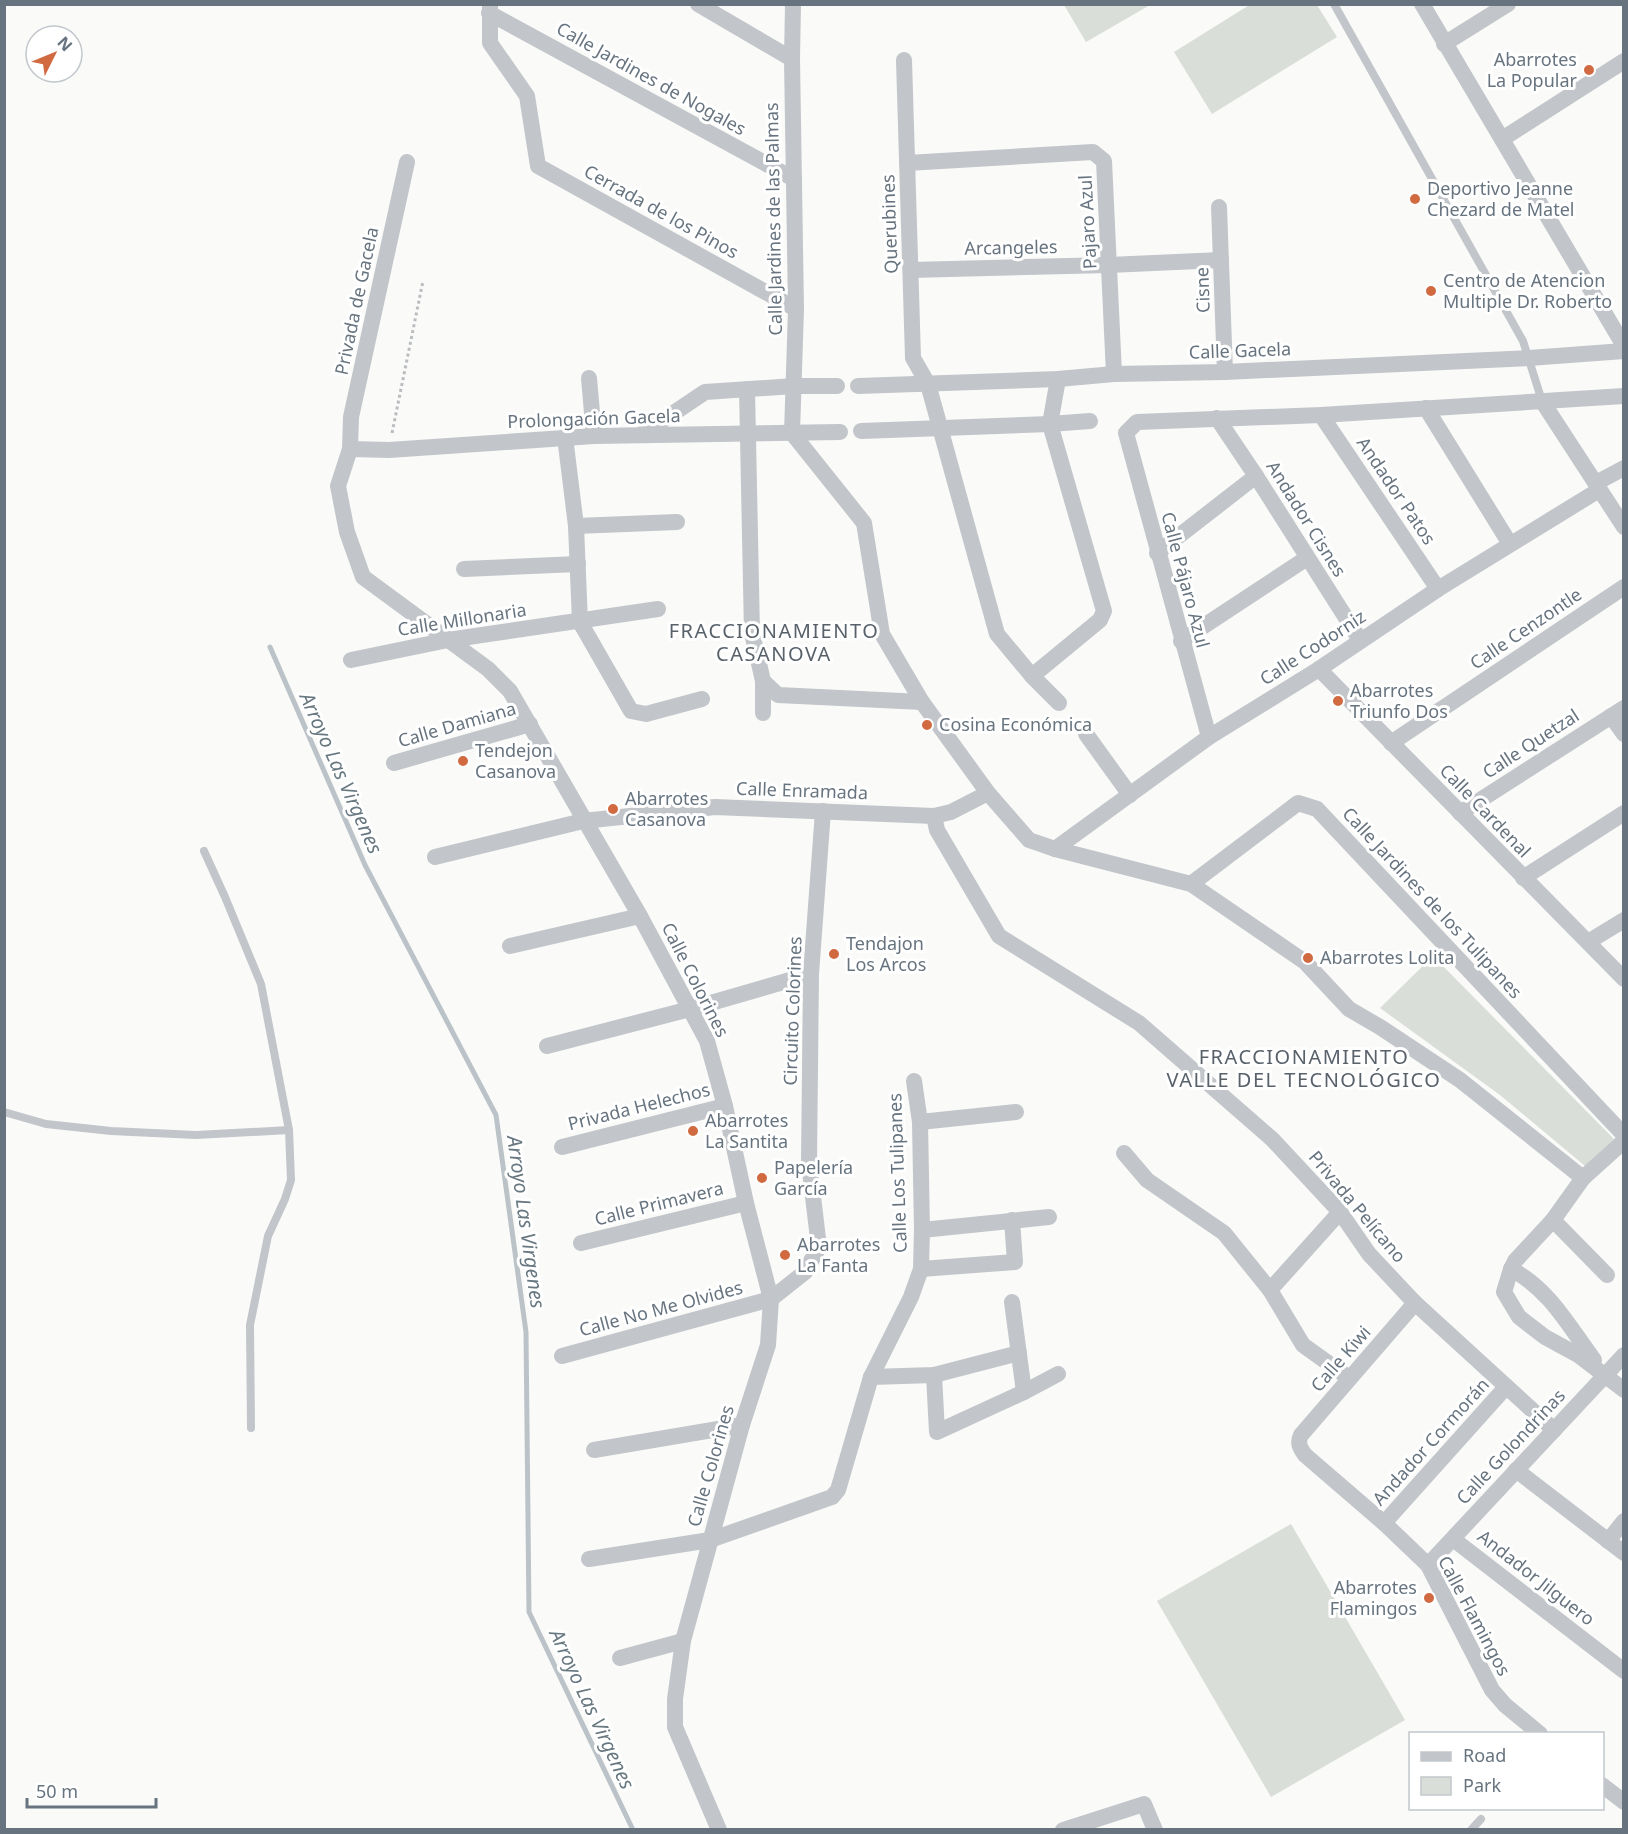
<svg xmlns="http://www.w3.org/2000/svg" width="1628" height="1834" viewBox="0 0 1628 1834" font-family="'Noto Sans',sans-serif">
<style>
.green{fill:#daded8}
.lines{fill:none;stroke-linecap:round;stroke-linejoin:round}
.stream{stroke:#bbc3c8;stroke-width:5}
.path{stroke:#babdc0;stroke-width:3;stroke-dasharray:3 3;stroke-linecap:butt}
.lane{stroke:#c2c5c9;stroke-width:8}
.street{stroke:#c2c5c9;stroke-width:16}
.poi-dot{fill:#d16a41;stroke:#fff;stroke-width:2}
.labels{text-anchor:middle;stroke-width:6;stroke-linejoin:round;paint-order:stroke}
.poi-label{font-size:18px;fill:#67747f;stroke:#fff;text-anchor:start}
.street-label{font-size:18px;fill:#67747f;stroke:#fff}
.neighbourhood-label{font-size:20px;letter-spacing:1.5px;fill:#59626b;stroke:#fff}
.water-label{font-size:20px;font-style:italic;fill:#687880;stroke:#fff}
</style>
<rect width="100%" height="100%" fill="#fafaf8"/>
<g class="green">
<path d="M1251 4 1317 5 1337 37 1212 114 1174 52Z"/>
<path d="M1064 5H1150L1086 42Z"/>
<path d="M1433 956 1614 1139 1585 1166 1500 1095 1380 1008Z"/>
<path d="M1291 1524 1405 1720 1271 1797 1157 1601Z"/>
</g>
<g class="lines">
<path class="stream" d="M270 647 365 865 496 1115 526 1332 529 1612 633 1830"/>
<path class="path" d="M392 433 423 281"/>
<g class="lane">
<path d="M1334 4 1523 341 1542 401"/>
<path d="M204 851 225 897 261 984 289 1130"/>
<path d="M4 1112 46 1124 111 1131 196 1135 289 1130 291 1180 285 1199 268 1236 250 1325 251 1428"/>
<path d="M1471 1830 1481 1819"/>
</g>
<g class="street">
<path d="M490 4V43L527 96 538 166 796 309"/>
<path d="M698 4 792 59"/>
<path d="M793 4 792 59 796 309 792 433 864 523 882 634 922 702 988 793 1029 840 1055 849 1191 884 1305 962 1349 1009 1380 1027 1460 1080 1583 1178"/>
<path d="M1422 4 1624 346"/>
<path d="M489 13 794 179"/>
<path d="M1444 44 1508 4"/>
<path d="M904 60 913 358 928 384 997 634 1032 676 1059 703"/>
<path d="M1502 139 1624 61"/>
<path d="M407 162 351 417 350 449 338 486 347 532 363 577 488 669 510 691 640 916 707 1041 725 1106 746 1203 771 1299 768 1345 742 1425 683 1641 675 1699V1727L719 1830"/>
<path d="M907 163 1093 152 1104 161 1114 374"/>
<path d="M1219 207 1225 372"/>
<path d="M911 270 1109 265 1221 260"/>
<path d="M589 378 594 436"/>
<path d="M858 386 1058 379 1114 374 1225 372 1529 358 1624 351"/>
<path d="M747 389 752 633 763 681V713"/>
<path d="M1542 401 1624 527"/>
<path d="M1426 408 1510 544"/>
<path d="M1321 415 1438 589"/>
<path d="M1217 418 1256 476 1360 640"/>
<path d="M861 431 1050 424 1090 421"/>
<path d="M641 435 705 392 794 386H837"/>
<path d="M565 437 576 526 580 622 631 711 646 714 702 699"/>
<path d="M350 449 389 450 594 436 840 432"/>
<path d="M1596 483 1624 468"/>
<path d="M576 526 677 522"/>
<path d="M1157 553 1256 476"/>
<path d="M464 569 578 564"/>
<path d="M1181 641 1307 558"/>
<path d="M351 660 448 640 658 609"/>
<path d="M1319 669 1624 979"/>
<path d="M1032 676 1100 620 1104 611 1050 424 1058 379"/>
<path d="M763 681 778 695 922 702"/>
<path d="M1611 716 1624 734"/>
<path d="M1086 734 1130 795"/>
<path d="M1209 737 1126 433 1137 422 1321 415 1624 396"/>
<path d="M1391 743 1624 587"/>
<path d="M394 763 530 724"/>
<path d="M1460 813 1624 708"/>
<path d="M934 816 937 830 999 936 1139 1023 1272 1139 1340 1212 1369 1254 1415 1303 1554 1430"/>
<path d="M1055 849 1209 737 1319 669 1438 589 1599 490"/>
<path d="M435 857 583 821 715 807 934 816 951 812 988 793"/>
<path d="M1523 878 1624 813"/>
<path d="M1191 884 1298 803 1317 809 1624 1135"/>
<path d="M1588 942 1624 920"/>
<path d="M510 946 640 916"/>
<path d="M547 1046 690 1009 811 974"/>
<path d="M920 1122 1016 1112"/>
<path d="M1624 1141 1583 1178 1553 1220 1515 1261 1511 1269 1504 1292 1519 1317 1545 1337 1578 1355 1624 1390"/>
<path d="M562 1147 725 1106"/>
<path d="M1124 1153 1147 1180 1224 1233 1270 1290 1303 1345 1349 1378"/>
<path d="M1553 1220 1607 1275"/>
<path d="M922 1230 1049 1217"/>
<path d="M581 1243 746 1203"/>
<path d="M921 1269 1015 1262 1012 1220"/>
<path d="M1511 1269C1550 1290 1568 1325 1594 1360"/>
<path d="M1270 1290 1340 1212"/>
<path d="M1012 1302 1024 1392"/>
<path d="M1415 1303 1301 1435C1297 1443 1300 1448 1305 1455L1384 1523 1428 1565 1492 1690 1505 1705 1540 1734"/>
<path d="M562 1356 771 1299 805 1272 819 1247 809 1163 811 974 823 811"/>
<path d="M934 1375 937 1432 1024 1392 1058 1374"/>
<path d="M871 1377 934 1375 1019 1353"/>
<path d="M594 1450 742 1425"/>
<path d="M1516 1470 1624 1553"/>
<path d="M1384 1523 1506 1387"/>
<path d="M1453 1539 1624 1671"/>
<path d="M1608 1541 1624 1521"/>
<path d="M589 1559 710 1540 832 1497 838 1490 871 1377 911 1297 921 1269 922 1230 920 1122 914 1081"/>
<path d="M1428 1565 1624 1355"/>
<path d="M620 1658 683 1641"/>
<path d="M1602 1785 1624 1802"/>
<path d="M1063 1830 1144 1804 1155 1830"/>
</g>
</g>
<g class="poi-dot">
<circle cx="1589" cy="70" r="6"/>
<circle cx="1415" cy="199" r="6"/>
<circle cx="1431" cy="291" r="6"/>
<circle cx="1338" cy="701" r="6"/>
<circle cx="927" cy="725" r="6"/>
<circle cx="463" cy="761" r="6"/>
<circle cx="613" cy="809" r="6"/>
<circle cx="834" cy="954" r="6"/>
<circle cx="1308" cy="958" r="6"/>
<circle cx="693" cy="1131" r="6"/>
<circle cx="762" cy="1178" r="6"/>
<circle cx="785" cy="1255" r="6"/>
<circle cx="1429" cy="1598" r="6"/>
</g>
<g class="labels">
<g class="poi-label">
<text x="1577" y="66" text-anchor="end">Abarrotes<tspan x="1577" dy="21">La Popular</tspan></text>
<text x="1427" y="195">Deportivo Jeanne<tspan x="1427" dy="21">Chezard de Matel</tspan></text>
<text x="1443" y="287">Centro de Atencion<tspan x="1443" dy="21">Multiple Dr. Roberto</tspan></text>
<text x="1350" y="697">Abarrotes<tspan x="1350" dy="21">Triunfo Dos</tspan></text>
<text x="939" y="731">Cosina Económica</text>
<text x="475" y="757">Tendejon<tspan x="475" dy="21">Casanova</tspan></text>
<text x="625" y="805">Abarrotes<tspan x="625" dy="21">Casanova</tspan></text>
<text x="846" y="950">Tendajon<tspan x="846" dy="21">Los Arcos</tspan></text>
<text x="1320" y="964">Abarrotes Lolita</text>
<text x="705" y="1127">Abarrotes<tspan x="705" dy="21">La Santita</tspan></text>
<text x="774" y="1174">Papelería<tspan x="774" dy="21">García</tspan></text>
<text x="797" y="1251">Abarrotes<tspan x="797" dy="21">La Fanta</tspan></text>
<text x="1417" y="1594" text-anchor="end">Abarrotes<tspan x="1417" dy="21">Flamingos</tspan></text>
</g>
<g class="street-label">
<text transform="translate(651 79) rotate(29)" y="6">Calle Jardines de Nogales</text>
<text transform="translate(661 212) rotate(29)" y="6">Cerrada de los Pinos</text>
<text transform="translate(774 219) rotate(-91)" y="6">Calle Jardines de las Palmas</text>
<text transform="translate(1088 222) rotate(-93)" y="6">Pajaro Azul</text>
<text transform="translate(890 224) rotate(-92)" y="6">Querubines</text>
<text transform="translate(1011 248) rotate(-1)" y="6">Arcangeles</text>
<text transform="translate(1203 290) rotate(-92)" y="6">Cisne</text>
<text transform="translate(357 301) rotate(-78)" y="6">Privada de Gacela</text>
<text transform="translate(1240 351) rotate(-2)" y="6">Calle Gacela</text>
<text transform="translate(594 419) rotate(-2)" y="6">Prolongación Gacela</text>
<text transform="translate(1396 491) rotate(56)" y="6">Andador Patos</text>
<text transform="translate(1306 519) rotate(58)" y="6">Andador Cisnes</text>
<text transform="translate(1185 580) rotate(75)" y="6">Calle Pájaro Azul</text>
<text transform="translate(462 620) rotate(-9)" y="6">Calle Millonaria</text>
<text transform="translate(1526 629) rotate(-34)" y="6">Calle Cenzontle</text>
<text transform="translate(1313 648) rotate(-33)" y="6">Calle Codorniz</text>
<text transform="translate(457 725) rotate(-16)" y="6">Calle Damiana</text>
<text transform="translate(1531 744) rotate(-33)" y="6">Calle Quetzal</text>
<text transform="translate(802 791) rotate(2)" y="6">Calle Enramada</text>
<text transform="translate(1485 811) rotate(46)" y="6">Calle Cardenal</text>
<text transform="translate(1432 903) rotate(47)" y="6">Calle Jardines de los Tulipanes</text>
<text transform="translate(695 980) rotate(63)" y="6">Calle Colorines</text>
<text transform="translate(793 1011) rotate(-88)" y="6">Circuito Colorines</text>
<text transform="translate(639 1107) rotate(-14)" y="6">Privada Helechos</text>
<text transform="translate(898 1173) rotate(-92)" y="6">Calle Los Tulipanes</text>
<text transform="translate(659 1204) rotate(-14)" y="6">Calle Primavera</text>
<text transform="translate(1357 1207) rotate(50)" y="6">Privada Pelícano</text>
<text transform="translate(661 1309) rotate(-15)" y="6">Calle No Me Olvides</text>
<text transform="translate(1341 1359) rotate(-49)" y="6">Calle Kiwi</text>
<text transform="translate(1431 1442) rotate(-48)" y="6">Andador Cormorán</text>
<text transform="translate(1511 1447) rotate(-47)" y="6">Calle Golondrinas</text>
<text transform="translate(711 1466) rotate(-74)" y="6">Calle Colorines</text>
<text transform="translate(1536 1578) rotate(38)" y="6">Andador Jilguero</text>
<text transform="translate(1474 1616) rotate(62)" y="6">Calle Flamingos</text>
</g>
<g class="neighbourhood-label">
<text x="774" y="638">FRACCIONAMIENTO<tspan x="774" dy="23">CASANOVA</tspan></text>
<text x="1304" y="1064">FRACCIONAMIENTO<tspan x="1304" dy="23">VALLE DEL TECNOLÓGICO</tspan></text>
</g>
<g class="water-label">
<text transform="translate(341 773) rotate(66)" y="7">Arroyo Las Virgenes</text>
<text transform="translate(526 1222) rotate(82)" y="7">Arroyo Las Virgenes</text>
<text transform="translate(592 1709) rotate(65)" y="7">Arroyo Las Virgenes</text>
</g>
</g>
<rect width="1628" height="1834" fill="none" stroke="#67747f" stroke-width="12"/>
<rect x="1409" y="1732" width="195" height="78" fill="#ffffff" stroke="#c2c7cc" stroke-width="1.5"/>
<rect x="1421" y="1752" width="30" height="9" fill="#c2c5c9" stroke="#c2c7cc" stroke-width="1.5"/>
<text x="1463" y="1762" font-size="18" fill="#67747f">Road</text>
<rect x="1421" y="1777" width="30" height="18" fill="#daded8" stroke="#c2c7cc" stroke-width="1.5"/>
<text x="1463" y="1792" font-size="18" fill="#67747f">Park</text>
<g transform="translate(54 54) rotate(47)"><circle r="28" fill="#ffffff" stroke="#c2c7cc" stroke-width="1.5"/>
<path d="M0-4.5L10 22L0 15L-10 22Z" fill="#d16a41"/>
<text y="-9" font-size="16" font-weight="bold" text-anchor="middle" fill="#67747f">N</text>
</g>
<path d="M27 1798v9h129v-9" fill="none" stroke="#67747f" stroke-width="3"/>
<text x="36" y="1798" font-size="18" fill="#67747f" stroke="#ffffff" stroke-width="4.5" paint-order="stroke">50 m</text>
</svg>
